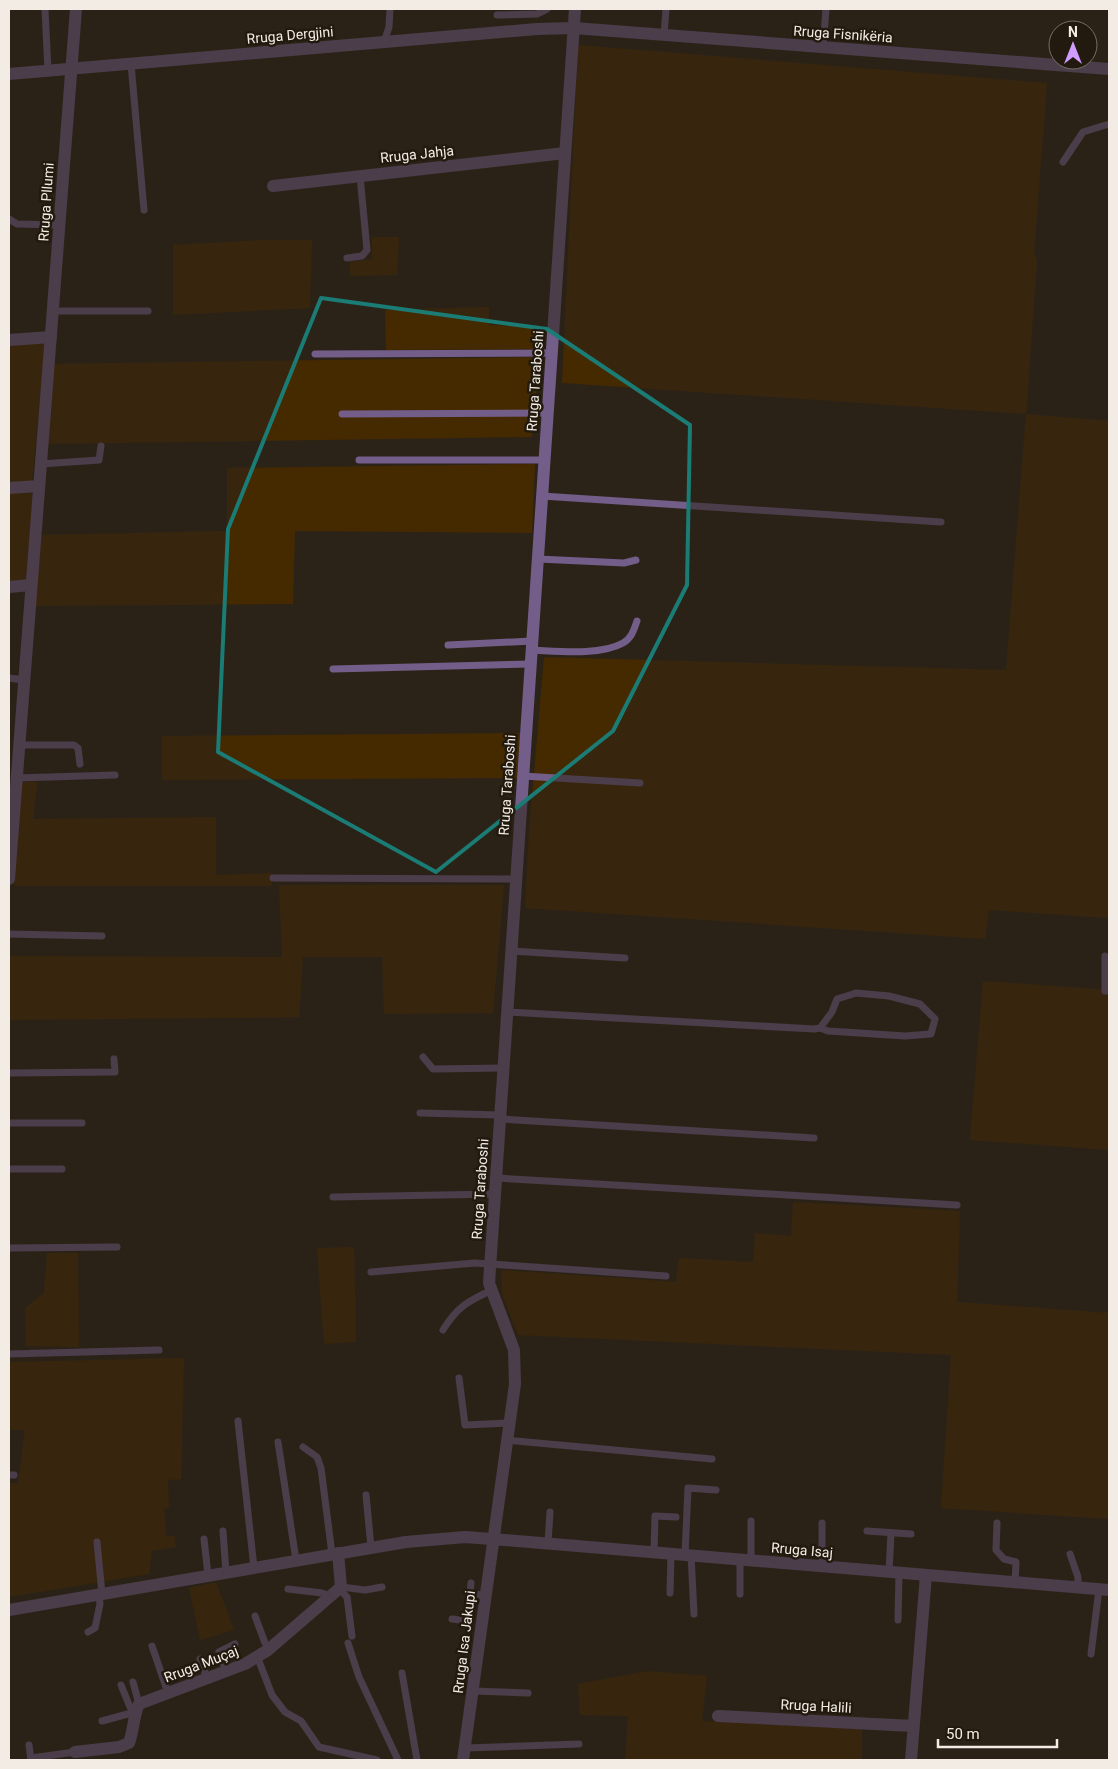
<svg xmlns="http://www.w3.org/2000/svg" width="1118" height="1769" viewBox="0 0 1118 1769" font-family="Roboto,sans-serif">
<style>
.green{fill:#452a00}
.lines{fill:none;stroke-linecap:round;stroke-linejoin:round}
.service{stroke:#735d89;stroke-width:7}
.minor{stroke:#735d89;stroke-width:12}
.tertiary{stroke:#735d89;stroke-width:12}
.marked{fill:none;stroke:#1a7c74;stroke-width:4;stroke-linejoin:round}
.labels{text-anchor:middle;stroke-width:5;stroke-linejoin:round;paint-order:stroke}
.street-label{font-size:14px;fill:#f2ece5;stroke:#221a0e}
</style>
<rect width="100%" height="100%" fill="#2c2318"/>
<g class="green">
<path d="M578 45 1047 83 1034 253 1037 260 1026 414 1109 421V918L989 910 985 939 525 908 529 831 544 657 1006 670 1026 414 562 383Z"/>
<path d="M372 237H399L397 275 350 276V262L372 259Z"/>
<path d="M265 240H312L310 308 173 315V245Z"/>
<path d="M489 307V325L542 326V349L386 350 385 310Z"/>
<path d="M45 342 32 481 9 483V344Z"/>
<path d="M540 357 532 437 48 444 52 364Z"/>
<path d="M535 464 532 533 295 531 293 604 35 606 40 535 227 531V468Z"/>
<path d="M31 493 33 497 26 578 23 583 9 584V494Z"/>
<path d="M520 733 517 778 162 780V736Z"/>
<path d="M21 782H37L33 819 216 817V875L272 873V886H14Z"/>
<path d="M279 885H504L493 1013 384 1014 382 957H303L299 1017 9 1020V956L282 957Z"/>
<path d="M983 981 1109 990V1150L970 1140Z"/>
<path d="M793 1202 960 1211 957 1302 1109 1313V1519L941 1508 951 1355 518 1335 502 1294 501 1270 676 1282 679 1258 753 1262 755 1233 791 1236Z"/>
<path d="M354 1247 356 1342 324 1344 317 1248Z"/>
<path d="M47 1253H78L79 1347 26 1346 25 1308 44 1293Z"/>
<path d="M184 1358 181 1479 168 1480 169 1508 164 1509 166 1536H174L176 1547 152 1551 149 1574 9 1597V1483H18L25 1430H9V1362Z"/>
<path d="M216 1582 234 1630 200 1640 189 1588Z"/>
<path d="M648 1671 707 1676 702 1721 862 1729V1760H625L628 1716 580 1715 578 1684Z"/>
</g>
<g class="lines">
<g class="service">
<path d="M45 9 48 71"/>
<path d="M497 15 537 14 547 9"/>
<path d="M664 35 666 9"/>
<path d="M384 42 389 27 390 9"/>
<path d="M823 47 826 9"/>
<path d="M131 64 144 210"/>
<path d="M1063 162 1083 132 1109 124"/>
<path d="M9 219 17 224 59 225"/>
<path d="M347 258 362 256 367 250 360 176"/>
<path d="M53 311H148"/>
<path d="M315 354 552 353"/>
<path d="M342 414 547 413"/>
<path d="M359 460H544"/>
<path d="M41 464 99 460 101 446"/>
<path d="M542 496 941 522"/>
<path d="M538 559 624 563 636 560"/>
<path d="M448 645 532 641"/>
<path d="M531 650C557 651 600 656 623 643 632 638 634 629 637 621"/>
<path d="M333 669 531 664"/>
<path d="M9 678 24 680"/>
<path d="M19 745H74L78 748 80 764"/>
<path d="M523 776 640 783"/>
<path d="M16 778 115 775"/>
<path d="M273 878 516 879"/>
<path d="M9 934 102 936"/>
<path d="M511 951 625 958"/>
<path d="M1105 956V991H1109"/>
<path d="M507 1012 814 1029 820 1028 832 1012 837 999 856 993 889 996 920 1004 935 1019 931 1034 905 1036 828 1031 820 1028"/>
<path d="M423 1057 433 1069 503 1068"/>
<path d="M9 1073 115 1072 114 1059"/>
<path d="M420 1113 500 1115"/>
<path d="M500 1119 814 1138"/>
<path d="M9 1123H82"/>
<path d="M9 1169H62"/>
<path d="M496 1178 957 1205"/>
<path d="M333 1197 495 1194"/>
<path d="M9 1248 117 1247"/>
<path d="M371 1272 475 1263 666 1276"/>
<path d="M443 1330C457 1307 468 1301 492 1290"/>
<path d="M9 1354 159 1350"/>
<path d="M459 1378 465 1425 509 1423"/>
<path d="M238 1421 254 1568"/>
<path d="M506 1440 712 1459"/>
<path d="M278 1442 296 1560"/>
<path d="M303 1447 317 1457 321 1468 332 1554"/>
<path d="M9 1475H14"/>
<path d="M366 1495 371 1547"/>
<path d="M997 1523 996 1550 1004 1559 1016 1562 1015 1583"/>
<path d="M223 1531 226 1573"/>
<path d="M867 1531 911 1534"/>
<path d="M204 1539 208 1575"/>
<path d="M97 1542 102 1594"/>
<path d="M548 1543 550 1512"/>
<path d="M654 1552 655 1516 676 1517"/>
<path d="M1070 1554 1078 1577V1587"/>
<path d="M685 1555 688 1488 716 1490"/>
<path d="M691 1555 694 1614"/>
<path d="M740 1559V1594"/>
<path d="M751 1560V1521"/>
<path d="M822 1566V1523"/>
<path d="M889 1572 891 1533"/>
<path d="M341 1587 365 1590 382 1587"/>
<path d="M288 1589 322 1593 330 1596"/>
<path d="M339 1589 347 1597 352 1636"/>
<path d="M670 1593 671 1553"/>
<path d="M470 1594 485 1595"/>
<path d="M255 1616 265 1643 270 1648"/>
<path d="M452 1619 467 1621 471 1583"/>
<path d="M898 1620 899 1573"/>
<path d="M88 1632 95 1628 100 1604 99 1594"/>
<path d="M348 1643 359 1677 398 1760"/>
<path d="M152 1646 168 1693"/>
<path d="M1091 1654 1099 1589"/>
<path d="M257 1656 272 1695 285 1712 301 1721 319 1747 377 1760"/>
<path d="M200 1659 207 1678"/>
<path d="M226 1671 219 1652 235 1644"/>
<path d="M402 1673 417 1760"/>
<path d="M133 1682 139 1704"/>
<path d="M121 1685 130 1707 136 1711"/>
<path d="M473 1691 528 1693"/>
<path d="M102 1721 135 1712"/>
<path d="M29 1745 31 1760"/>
<path d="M465 1748 579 1744"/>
<path d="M31 1758 75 1752"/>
</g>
<g class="minor">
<path d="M273 186 565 153"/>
<path d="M9 340 51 337"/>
<path d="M9 488 39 486"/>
<path d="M9 587 31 585"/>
<path d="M9 879 76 9"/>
<path d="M492 1539 1109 1590"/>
<path d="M718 1716 913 1726"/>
<path d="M75 1752 119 1747 129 1743C134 1730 133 1716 139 1704L245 1664 268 1650 341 1587 338 1553"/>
<path d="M911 1760 926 1575"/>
</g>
<g class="tertiary">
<path d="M9 74 537 29 574 28 1109 69"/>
<path d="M9 1610 406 1542 465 1537 492 1539"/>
<path d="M463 1760 515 1384 514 1350 489 1283 575 9"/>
</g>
</g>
<path d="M0 0H1118V1769H0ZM321 298 547 329 690 425 687 585 613 731 436 872 218 752 228 529Z" fill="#2c2318" fill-opacity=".55" fill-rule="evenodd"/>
<path class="marked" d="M321 298 547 329 690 425 687 585 613 731 436 872 218 752 228 529Z"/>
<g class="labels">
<g class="street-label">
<text transform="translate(843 34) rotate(4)" y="5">Rruga Fisnikëria</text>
<text transform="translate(290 35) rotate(-5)" y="5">Rruga Dergjini</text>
<text transform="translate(417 154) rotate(-6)" y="5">Rruga Jahja</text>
<text transform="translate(46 202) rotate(-86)" y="5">Rruga Pllumi</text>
<text transform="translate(535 381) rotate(-86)" y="5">Rruga Taraboshi</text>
<text transform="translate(507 785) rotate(-86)" y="5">Rruga Taraboshi</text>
<text transform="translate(480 1189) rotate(-86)" y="5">Rruga Taraboshi</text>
<text transform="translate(802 1550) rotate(5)" y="5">Rruga Isaj</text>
<text transform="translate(464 1642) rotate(-83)" y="5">Rruga Isa Jakupi</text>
<text transform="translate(201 1664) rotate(-21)" y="5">Rruga Muçaj</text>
<text transform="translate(816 1706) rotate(3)" y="5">Rruga Halili</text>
</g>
</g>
<rect width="1118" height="1769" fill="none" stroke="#f2ece5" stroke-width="20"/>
<g transform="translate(1073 45)"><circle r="24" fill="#221a0e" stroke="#756e64"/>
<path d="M0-4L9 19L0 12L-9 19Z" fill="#d09dff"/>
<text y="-8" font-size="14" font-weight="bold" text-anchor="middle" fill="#f2ece5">N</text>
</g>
<path d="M938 1739v8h119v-8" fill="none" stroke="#f2ece5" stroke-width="2.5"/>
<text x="946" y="1739" font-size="15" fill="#f2ece5" stroke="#221a0e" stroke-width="4" paint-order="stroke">50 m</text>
</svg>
